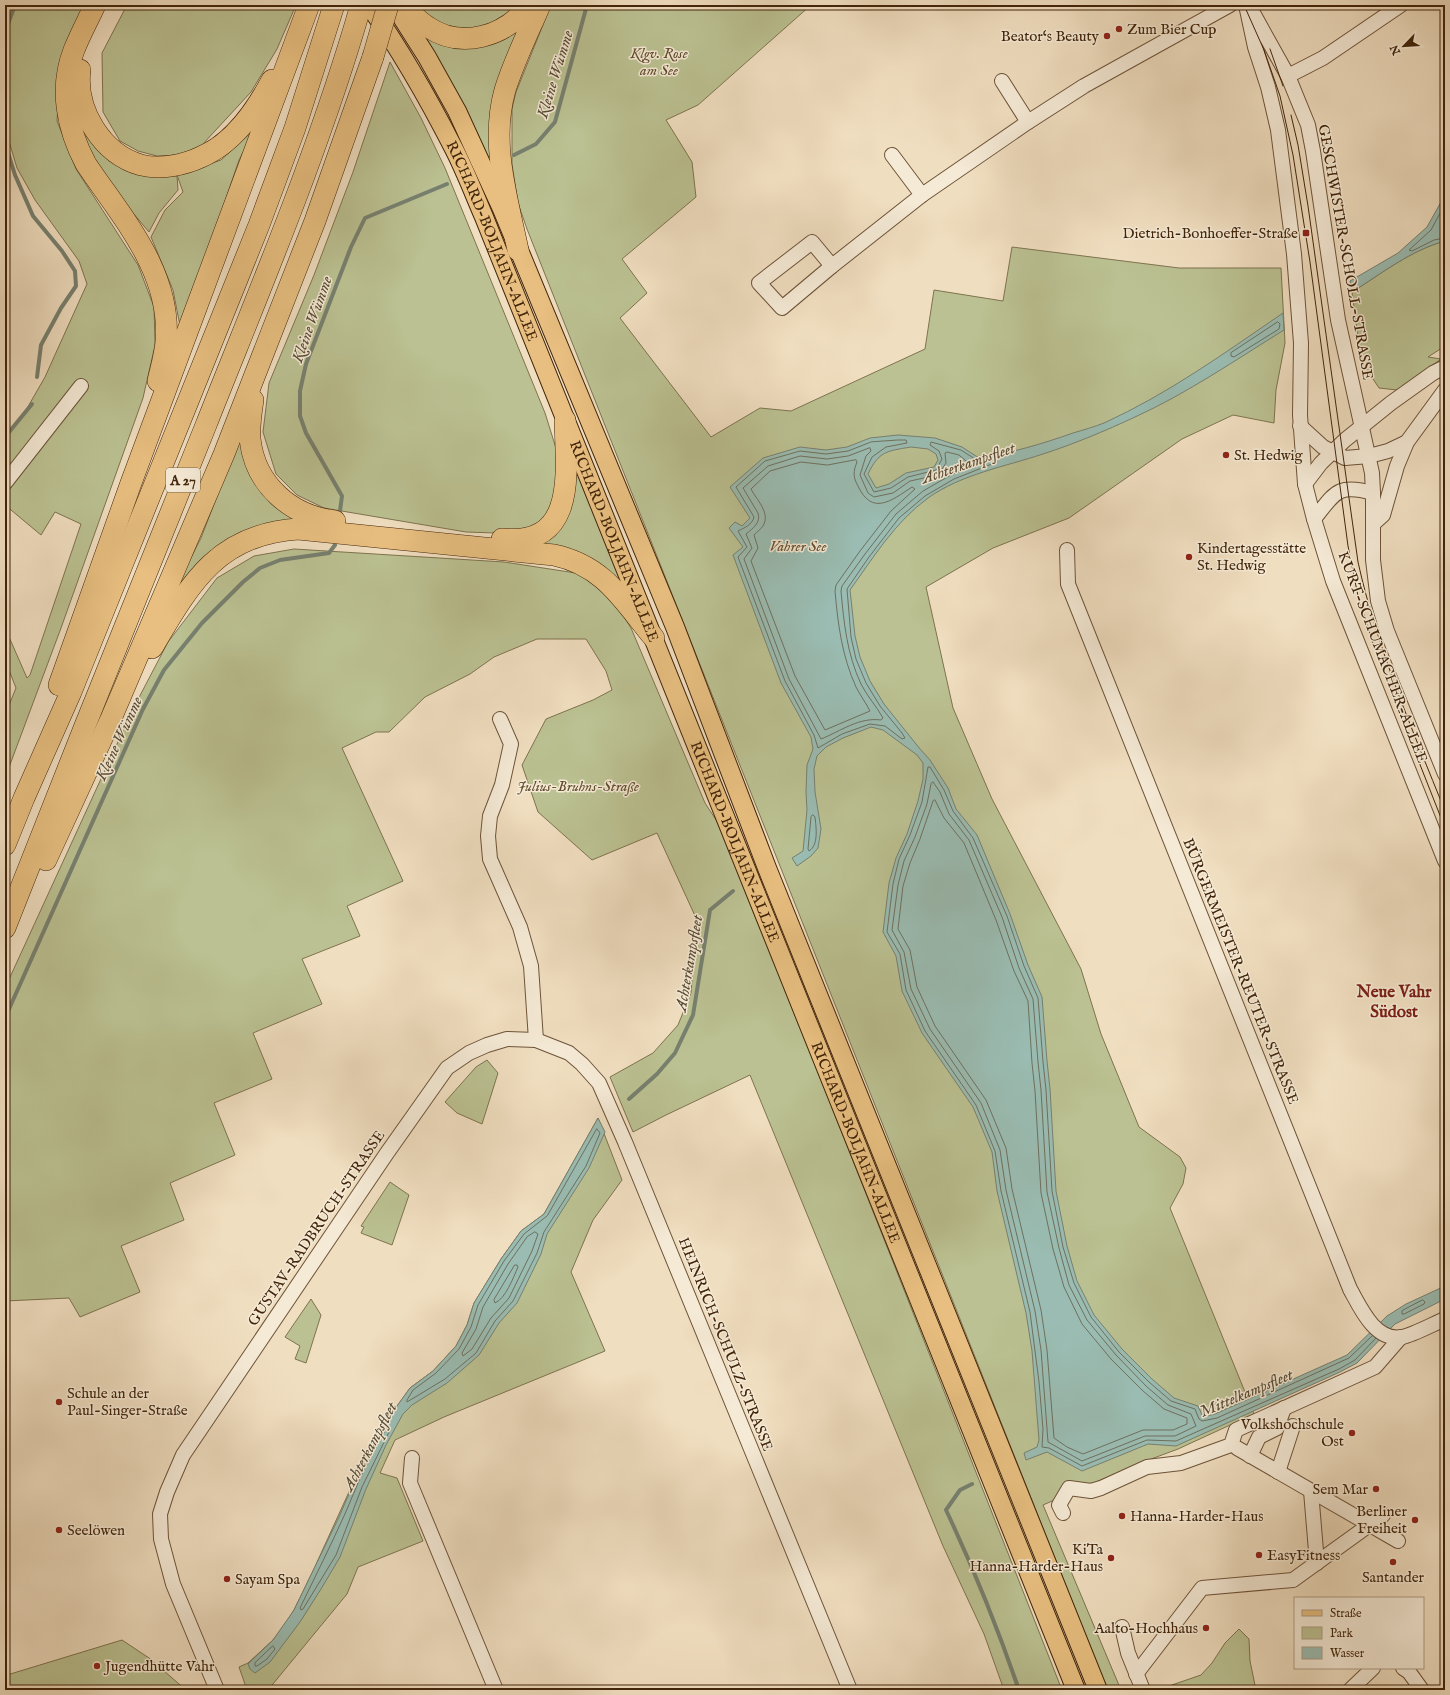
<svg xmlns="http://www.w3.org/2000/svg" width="1450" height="1695" viewBox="0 0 1450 1695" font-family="'IM FELL English',serif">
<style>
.green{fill:#bbc192;stroke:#7e734e}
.water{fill:#9abcb2;stroke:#77806f;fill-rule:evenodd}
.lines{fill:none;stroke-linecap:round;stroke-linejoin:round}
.shore{stroke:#6e705e;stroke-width:1}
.stream{stroke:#77806f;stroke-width:4}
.minor-casing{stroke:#6e5338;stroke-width:16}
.major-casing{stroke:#42250a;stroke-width:20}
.highway-casing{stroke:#42250a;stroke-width:22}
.minor{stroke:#f5ead6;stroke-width:14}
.major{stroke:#e8bf80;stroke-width:18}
.highway{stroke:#e8bf80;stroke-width:21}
.tram{stroke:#42250a;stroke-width:1}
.highway-bridge-casing{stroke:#42250a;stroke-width:22;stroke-linecap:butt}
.highway-bridge{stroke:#e8bf80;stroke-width:21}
.poi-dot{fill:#8f2418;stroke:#f5ead6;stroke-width:1.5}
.labels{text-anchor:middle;stroke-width:3;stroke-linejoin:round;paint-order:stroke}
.shield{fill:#f5ead6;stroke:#786047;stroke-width:1}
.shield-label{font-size:14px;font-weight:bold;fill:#42250a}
.poi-label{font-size:15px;fill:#42250a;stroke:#f5ead6;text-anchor:start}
.park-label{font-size:15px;font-style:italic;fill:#604c2c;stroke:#f5ead6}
.street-label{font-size:15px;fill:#42250a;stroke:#f5ead6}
.water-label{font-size:16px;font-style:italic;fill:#584b34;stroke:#f5ead6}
.quarter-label{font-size:17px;font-weight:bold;fill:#7a1f14;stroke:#f5ead6}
</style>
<rect width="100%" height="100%" fill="#f0dec0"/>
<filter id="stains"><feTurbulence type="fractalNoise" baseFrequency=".005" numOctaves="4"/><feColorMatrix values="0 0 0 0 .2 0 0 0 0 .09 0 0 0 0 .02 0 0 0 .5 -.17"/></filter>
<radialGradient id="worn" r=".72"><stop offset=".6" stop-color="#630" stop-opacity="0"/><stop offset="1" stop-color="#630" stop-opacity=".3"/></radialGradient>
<g class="green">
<path d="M14 5H89L60 75 57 121 76 169 138 265 154 307 155 345 143 398 61 628 5 778V715L16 688 5 660V638L9 637 27 678 30 675 81 524 55 512 41 535 5 505V439L22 417 45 377 87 284 79 261 35 200 17 168 5 128V28Z"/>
<path d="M127 5H296L277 49 251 92 202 145 180 155 157 156 138 151 120 141 103 112 102 53Z"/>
<path d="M421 5H516L514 9 479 30 443 25 426 15Z"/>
<path d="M551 5H811L698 105 666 120 692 162 696 197 622 259 647 293 620 318 711 437 760 408 791 411 925 349 934 290 1003 301 1012 247 1179 268H1281L1285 343 1276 390 1274 423 1233 415 1182 439 1069 518 993 548 926 587 953 708 992 799 1081 969 1101 1034 1139 1127 1180 1157 1186 1168 1183 1184 1170 1208 1254 1414 1178 1449 1135 1465 1043 1505 1121 1690H1108L1099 1669 527 229 518 203 512 164V109L516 92Z"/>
<path d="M525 23 502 92 500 185 467 112 418 29 434 35Z"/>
<path d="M390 62 421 118 445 168 545 413 555 445 562 477 549 522 524 534 466 532 324 508 297 495 276 474 263 432 269 383 314 275 353 172Z"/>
<path d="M81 120 140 172 177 176 178 190 159 213 149 232 106 181 81 136Z"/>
<path d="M255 129 239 160 181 331 173 290 151 237 165 210 183 192 177 175 221 160Z"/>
<path d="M1445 241V346L1428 357 1441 359 1397 390 1379 388 1361 361 1352 292C1381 274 1411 250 1445 241Z"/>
<path d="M240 429 298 518 256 531 172 595 201 538 221 486Z"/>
<path d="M570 454 627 594 530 546 547 540Z"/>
<path d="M294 549 504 562 589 575 612 598 631 628 705 803 722 829 1062 1690H1004L984 1634 943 1546 750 1075 666 1115 633 1132 610 1077 653 1053 678 1025 691 993 696 918 657 833 592 860 538 812 522 765 546 719 593 700 612 690 606 671 586 639H537L494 657 470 674 425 697 389 732H376L342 748 403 881 347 906 360 936 302 959 322 1004 253 1033 272 1079 214 1103 235 1155 170 1183 184 1220 121 1246 140 1292 80 1317 69 1298 5 1301V988L134 707 168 642 217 578 254 556Z"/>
<path d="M487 1060 498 1073 482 1124 457 1113 445 1102 476 1067Z"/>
<path d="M598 1118 622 1180 593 1220 571 1272 605 1351 444 1417 395 1440 380 1473 397 1478 423 1541 358 1567 347 1594 268 1690H247L239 1667 248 1663 273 1640 284 1626 294 1610 313 1571 364 1459 379 1431 410 1388 433 1371 456 1346 467 1325 474 1303 501 1259 521 1231 544 1214Z"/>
<path d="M390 1182 409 1195 392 1245 361 1233 364 1227 361 1226Z"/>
<path d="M311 1299 321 1315 306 1363 295 1359 300 1346 285 1337Z"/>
<path d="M1239 1629 1249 1639 1250 1661 1256 1690H1166L1169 1686 1201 1675 1212 1663 1225 1643Z"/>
<path d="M122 1640 149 1658 186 1690H5V1671L7 1675Z"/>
</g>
<g class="water">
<path d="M1445 198V241C1411 250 1381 274 1352 292L1350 281 1398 253 1427 227 1441 202Z"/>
<path d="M1283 313 1284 330C1237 359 1186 394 1135 417 1105 431 1074 444 1043 454 1004 467 962 474 928 498 895 522 873 558 850 590L855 636 860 657 870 681 884 704 920 749 930 760 948 788 956 809 977 835 1010 914 1028 965 1042 997 1047 1061 1050 1089 1056 1191 1067 1246 1077 1281 1094 1315 1122 1349 1152 1379 1174 1398 1198 1406 1203 1417 1215 1414 1347 1355 1387 1316 1406 1304 1445 1286V1299L1395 1324 1357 1363 1340 1372 1176 1446 1148 1444 1082 1471 1047 1452 1026 1460 1024 1453 1037 1447 1039 1440 1032 1351 1026 1313 997 1191 992 1152 973 1107 922 1033 902 991 896 956 883 932 889 883 896 858 907 834 918 801 923 779V763L917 755 883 730 871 727 843 738 826 747 817 756 814 769 815 792 821 829 818 848 811 856 797 866 792 858 803 851 807 810 806 792 807 765 813 749 811 737 781 683 733 555 743 547 729 528 735 522 742 526 750 518 730 487 763 458 800 447 826 450 847 447 870 438 898 435 935 438 962 447 979 458C1011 453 1042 444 1073 433 1083 430 1094 427 1104 423 1168 394 1226 352 1283 313ZM911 447 928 449 936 454 938 460 934 467 906 473 889 484 876 488 868 474C879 451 887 451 911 447Z"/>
<path d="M598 1118 605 1132 589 1168 547 1234 541 1254 517 1303 499 1323 479 1355 447 1383 412 1405 403 1414 386 1445 366 1489 340 1557 321 1589 300 1622 270 1662 255 1673 250 1669 248 1664 273 1640 294 1610 339 1517 364 1459 379 1431 410 1388 433 1371 456 1346 467 1325 474 1303 501 1259 521 1231 544 1214Z"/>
</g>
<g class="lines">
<g class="shore">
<path d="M1445 204 1431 230 1409 250 1412 251 1434 240 1445 238"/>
<path d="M1278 322 1280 324 1279 329 1234 357 1231 356V353Z"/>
<path d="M898 440H906L907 443 886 447 872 457 864 474 874 492 891 488 908 477 936 470 942 459 939 451 930 445 931 442 961 450 978 461 995 459 997 462 954 479 925 496 899 518 869 557 847 589 851 637 856 659 866 683 880 706 902 733 905 738 902 739 885 726 870 724 842 734 818 748 814 735 785 681 738 557 747 547 738 531C744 528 752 525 754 517L736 487 765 461 800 451 826 454 848 451 871 442Z"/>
<path d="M870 448 871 451 866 456 860 475 868 493 874 497 893 493 910 481 938 475 946 463 945 453 947 452 959 455 972 466 951 475 923 491 896 514 865 554 842 586 841 591C844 624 847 654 861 684 867 696 877 707 883 718L881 720C859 717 841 731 821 739L789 679 744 559 752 548 746 534C753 528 761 523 758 513L743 488 768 466 800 456 827 459 848 456Z"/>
<path d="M856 460 857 462C853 472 853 477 858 486 872 516 891 501 912 487L915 489 891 511 860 551 836 585 835 591C838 625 842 656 856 687 860 695 866 703 870 711L825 730 795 676 751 561 758 548 754 535C757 532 761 529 763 526 771 513 756 499 751 489L770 471 801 462 827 465Z"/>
<path d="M933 782 940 792 949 814 969 840 1002 917 1019 968 1033 999 1038 1062 1041 1090 1047 1192 1059 1248 1069 1285 1087 1320 1116 1355 1146 1386 1168 1405 1191 1414 1196 1426 1175 1436H1145L1082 1461 1048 1442 1041 1350 1035 1311 1006 1190 1000 1150 981 1103 930 1029 911 989 904 952 892 930 898 885 904 861 915 837 927 804 931 784Z"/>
<path d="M935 800 944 818 964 843 996 920 1014 971 1028 1001 1032 1063 1035 1091 1041 1193 1053 1249 1064 1287 1082 1324 1111 1359 1142 1390 1164 1409 1187 1418V1424L1173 1430H1143L1083 1454 1067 1447 1054 1438 1047 1350 1041 1310 1012 1189 1006 1148 986 1100 935 1026 917 987 910 950 898 929 903 886 910 863 920 839 933 801Z"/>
<path d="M813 815 815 817C816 827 819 845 809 851L808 849 811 817Z"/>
<path d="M597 1129 600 1133 586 1166 544 1232 537 1253 513 1301 495 1321 476 1353 445 1379 407 1402V1400L413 1390 436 1373 459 1349 471 1327 478 1305 504 1261 524 1234 547 1216Z"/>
<path d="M535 1232 538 1234 532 1251 509 1298 491 1318 472 1349 463 1356 462 1353 476 1329 483 1307 508 1264 527 1237Z"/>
<path d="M515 1265H517L518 1267C513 1278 506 1298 495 1303L494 1300Z"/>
<path d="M1423 1300 1425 1302 1424 1304 1404 1314H1402V1311Z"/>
<path d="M1372 1336 1349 1358 1217 1418 1202 1421 1199 1419 1195 1409 1171 1401 1149 1382 1119 1352 1091 1317 1074 1283 1063 1247 1052 1191 1046 1090 1043 1062 1038 998 1024 966 1007 916 973 838 953 811 944 790 930 767H928L922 802 910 835 899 859 893 884 887 932 900 954 906 990 925 1031 976 1105 995 1151 1001 1191 1030 1312 1039 1382 1043 1429 1042 1447 1049 1448 1082 1466 1147 1440 1176 1441 1339 1369 1355 1360 1376 1338"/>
<path d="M389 1427 390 1430 362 1487 336 1555 303 1609 301 1610 300 1608C315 1577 330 1547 344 1516 357 1487 368 1454 387 1428Z"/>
<path d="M273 1646 275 1649 267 1659 257 1666H255V1663Z"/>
</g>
<g class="stream">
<path d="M5 32 15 5"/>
<path d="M5 143 15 175 33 216 62 251 75 271 76 286 61 308 41 345 37 377"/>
<path d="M514 155 536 144 555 122 587 5"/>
<path d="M5 164H11"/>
<path d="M5 437 32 404"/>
<path d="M340 511 342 496 306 433 300 416V391L306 364 351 247 365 218 447 184"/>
<path d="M5 1018 143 709 164 670 202 623 243 582 260 568 280 560 329 553 335 545"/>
<path d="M629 1099 657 1074 675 1053 693 1015 710 910 733 891"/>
<path d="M972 1484 960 1490 946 1510C974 1569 998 1629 1019 1690"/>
</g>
<defs>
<g id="minor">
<path d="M1246 5 1255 47 1268 87 1278 130 1294 254 1301 343 1300 415 1305 484 1314 519 1333 581 1445 861"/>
<path d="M1253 13 1288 76 1308 125 1313 151 1338 320 1372 473 1373 493V560L1378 601 1387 631 1445 774"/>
<path d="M1288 76 1323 58 1401 5"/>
<path d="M1002 81 1028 122"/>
<path d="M892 155 922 195"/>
<path d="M812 242 832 266 782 308 759 283Z"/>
<path d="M832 266 922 195 1028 122 1084 86 1230 5"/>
<path d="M1300 426 1323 447 1345 458 1369 456 1388 451 1407 442"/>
<path d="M5 483 81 386"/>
<path d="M1305 484 1321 463 1345 440 1391 403 1433 373 1445 367"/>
<path d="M1314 519C1335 493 1337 483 1373 493"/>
<path d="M1373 524 1383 515 1397 466 1407 442 1445 390"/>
<path d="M1067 550 1068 584 1350 1289C1360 1307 1375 1342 1402 1337 1413 1335 1433 1324 1445 1319"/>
<path d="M500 719 511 744 502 785 490 816 488 836 490 859 520 927 531 966 536 1040"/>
<path d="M1237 1448 1398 1541"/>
<path d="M1250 1456 1259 1437 1277 1428 1284 1408"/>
<path d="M412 1458 410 1483 496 1690"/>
<path d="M1278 1472 1293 1426"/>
<path d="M1311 1491 1317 1563"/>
<path d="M1063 1513 1059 1505 1069 1488 1091 1491 1101 1488 1147 1467 1181 1463 1231 1445 1236 1430 1375 1367 1401 1337"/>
<path d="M1122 1627 1128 1653 1143 1690"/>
<path d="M1403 1668 1409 1672 1422 1690"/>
<path d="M1136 1674 1202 1588 1293 1580 1383 1515"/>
<path d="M217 1690 173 1584 161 1539 160 1514 167 1492 183 1455 387 1153 447 1068 469 1053 487 1045 507 1039 536 1040 569 1053 582 1064 599 1083 625 1142 850 1690"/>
<path d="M1350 1690 1373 1668"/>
</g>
<g id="major">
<path id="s1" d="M369 5C401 51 428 98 453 147 465 170 474 194 484 217L1076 1690"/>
<path d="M394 5 427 57 457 111 502 209 675 627 767 868 1098 1690"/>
</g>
<g id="highway">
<path d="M95 5C88 20 80 35 74 50 59 88 67 129 86 164 122 218 172 272 166 342 165 355 161 368 158 381"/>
<path d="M402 5C410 12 418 21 428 27 462 50 506 36 529 5"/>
<path d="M80 70C75 110 102 154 141 165 160 170 184 165 201 157 234 143 256 110 272 80"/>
<path d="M518 250C507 197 490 143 505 90 514 61 528 33 540 5"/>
<path d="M253 400C251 413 249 426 250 439 255 485 291 516 335 521"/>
<path d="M502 539C578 547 566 470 565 420"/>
<path d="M152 648C190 584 217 534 298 529L554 555C605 566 623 601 654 638"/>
<path d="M59 685 131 483 309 5"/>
<path d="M5 845 24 798 71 692 259 225 295 128 334 5"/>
<path d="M46 860 110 721 224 454 315 221 373 57"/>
<path d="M5 928C71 760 138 592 206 425 261 286 320 148 361 5"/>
</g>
</defs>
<use href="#minor" class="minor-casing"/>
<use href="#major" class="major-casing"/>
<use href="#highway" class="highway-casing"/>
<use href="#minor" class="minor"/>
<use href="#major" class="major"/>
<use href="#highway" class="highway"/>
<g class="tram">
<path d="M1244 5 1264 50 1280 96 1293 155 1310 262 1348 546 1358 596 1376 653 1445 828"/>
<path d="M1270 49 1283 86"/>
<path d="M1291 115 1298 145 1308 206 1358 562C1377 648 1412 729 1445 811"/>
</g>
<defs>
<path id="highway-bridge" d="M373 57 388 5"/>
</defs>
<use href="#highway-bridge" class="highway-bridge-casing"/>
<use href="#highway-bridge" class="highway-bridge"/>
</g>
<g class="poi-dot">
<circle cx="1119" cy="29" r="4"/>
<circle cx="1107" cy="36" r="4"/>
<rect x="1302" y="229" width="8" height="8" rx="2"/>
<circle cx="1226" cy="455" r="4"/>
<circle cx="1189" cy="557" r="4"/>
<circle cx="59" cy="1402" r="4"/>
<circle cx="1352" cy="1433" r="4"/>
<circle cx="1376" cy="1489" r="4"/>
<circle cx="1122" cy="1516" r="4"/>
<circle cx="1415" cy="1520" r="4"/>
<circle cx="59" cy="1530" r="4"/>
<circle cx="1259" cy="1555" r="4"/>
<circle cx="1111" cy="1558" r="4"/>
<circle cx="1393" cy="1562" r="4"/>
<circle cx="227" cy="1579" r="4"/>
<circle cx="1206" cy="1628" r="4"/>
<circle cx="97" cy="1666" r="4"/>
</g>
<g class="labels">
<rect class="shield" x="166" y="468" width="34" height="24" rx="3"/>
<g class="shield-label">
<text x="183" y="485">A 27</text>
</g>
<g class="poi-label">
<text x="1127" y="34">Zum Bier Cup</text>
<text x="1099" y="41" text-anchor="end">Beator‘s Beauty</text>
<text x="1298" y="238" text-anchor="end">Dietrich-Bonhoeffer-Straße</text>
<text x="1234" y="460">St. Hedwig</text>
<text x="1197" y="553">Kindertagesstätte<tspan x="1197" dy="17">St. Hedwig</tspan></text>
<text x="67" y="1398">Schule an der<tspan x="67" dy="17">Paul-Singer-Straße</tspan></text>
<text x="1344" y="1429" text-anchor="end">Volkshochschule<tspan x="1344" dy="17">Ost</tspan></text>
<text x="1368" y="1494" text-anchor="end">Sem Mar</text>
<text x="1407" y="1516" text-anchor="end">Berliner<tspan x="1407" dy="17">Freiheit</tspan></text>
<text x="1130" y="1521">Hanna-Harder-Haus</text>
<text x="67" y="1535">Seelöwen</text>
<text x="1103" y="1554" text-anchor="end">KiTa<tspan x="1103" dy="17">Hanna-Harder-Haus</tspan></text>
<text x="1267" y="1560">EasyFitness</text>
<text x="1393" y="1582" text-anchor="middle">Santander</text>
<text x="235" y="1584">Sayam Spa</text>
<text x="1198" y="1633" text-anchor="end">Aalto-Hochhaus</text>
<text x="105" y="1671">Jugendhütte Vahr</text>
</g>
<g class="park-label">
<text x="659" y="58">Klgv. Rose<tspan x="659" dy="17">am See</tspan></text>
<text x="798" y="551">Vahrer See</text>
<text x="578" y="791">Julius-Bruhns-Straße</text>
</g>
<g class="street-label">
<text dy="5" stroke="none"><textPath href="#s1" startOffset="267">RICHARD-BOLJAHN-ALLEE</textPath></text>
<text transform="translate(1346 252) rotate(80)" y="5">GESCHWISTER-SCHOLL-STRASSE</text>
<text dy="5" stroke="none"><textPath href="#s1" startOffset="591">RICHARD-BOLJAHN-ALLEE</textPath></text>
<text transform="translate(1383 657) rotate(69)" y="5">KURT-SCHUMACHER-ALLEE</text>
<text dy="5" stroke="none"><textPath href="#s1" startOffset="915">RICHARD-BOLJAHN-ALLEE</textPath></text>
<text transform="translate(1241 971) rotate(68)" y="5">BÜRGERMEISTER-REUTER-STRASSE</text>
<text dy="5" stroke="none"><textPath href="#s1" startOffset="1239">RICHARD-BOLJAHN-ALLEE</textPath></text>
<text transform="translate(316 1228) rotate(-56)" y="5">GUSTAV-RADBRUCH-STRASSE</text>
<text transform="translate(726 1344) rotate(68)" y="5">HEINRICH-SCHULZ-STRASSE</text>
</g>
<g class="water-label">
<text transform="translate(554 74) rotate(-73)" y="6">Kleine Wümme</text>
<text transform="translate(311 319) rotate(-70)" y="6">Kleine Wümme</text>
<text transform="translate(968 462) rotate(-19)" y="6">Achterkampsfleet</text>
<text transform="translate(118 738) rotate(-65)" y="6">Kleine Wümme</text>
<text transform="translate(688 963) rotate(-80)" y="6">Achterkampsfleet</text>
<text transform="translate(1246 1392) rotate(-23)" y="6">Mittelkampsfleet</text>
<text transform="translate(369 1446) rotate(-62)" y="6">Achterkampsfleet</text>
</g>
<g class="quarter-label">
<text x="1394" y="997">Neue Vahr<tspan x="1394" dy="20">Südost</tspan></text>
</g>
</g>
<rect width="1450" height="1695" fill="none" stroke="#f0dec0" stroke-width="20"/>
<rect x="6" y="6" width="1438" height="1683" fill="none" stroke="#42250a" stroke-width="2"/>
<rect x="10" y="10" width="1430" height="1675" fill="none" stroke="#42250a"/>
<rect x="1294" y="1597" width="130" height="72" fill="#f5ead6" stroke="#ad9b84"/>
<rect x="1302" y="1610" width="20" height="6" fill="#e8bf80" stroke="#ad9b84"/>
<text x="1330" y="1617" font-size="12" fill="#42250a">Straße</text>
<rect x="1302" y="1627" width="20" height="12" fill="#bbc192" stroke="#ad9b84"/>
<text x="1330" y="1637" font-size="12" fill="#42250a">Park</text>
<rect x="1302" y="1647" width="20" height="12" fill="#9abcb2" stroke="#ad9b84"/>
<text x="1330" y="1657" font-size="12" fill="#42250a">Wasser</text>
<g transform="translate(1404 46) rotate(245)" stroke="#f5ead6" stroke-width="3" paint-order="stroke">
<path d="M0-3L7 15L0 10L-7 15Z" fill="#42250a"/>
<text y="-6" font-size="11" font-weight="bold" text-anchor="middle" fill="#42250a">N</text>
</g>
<rect width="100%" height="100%" filter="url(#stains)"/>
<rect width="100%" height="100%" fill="url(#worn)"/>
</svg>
